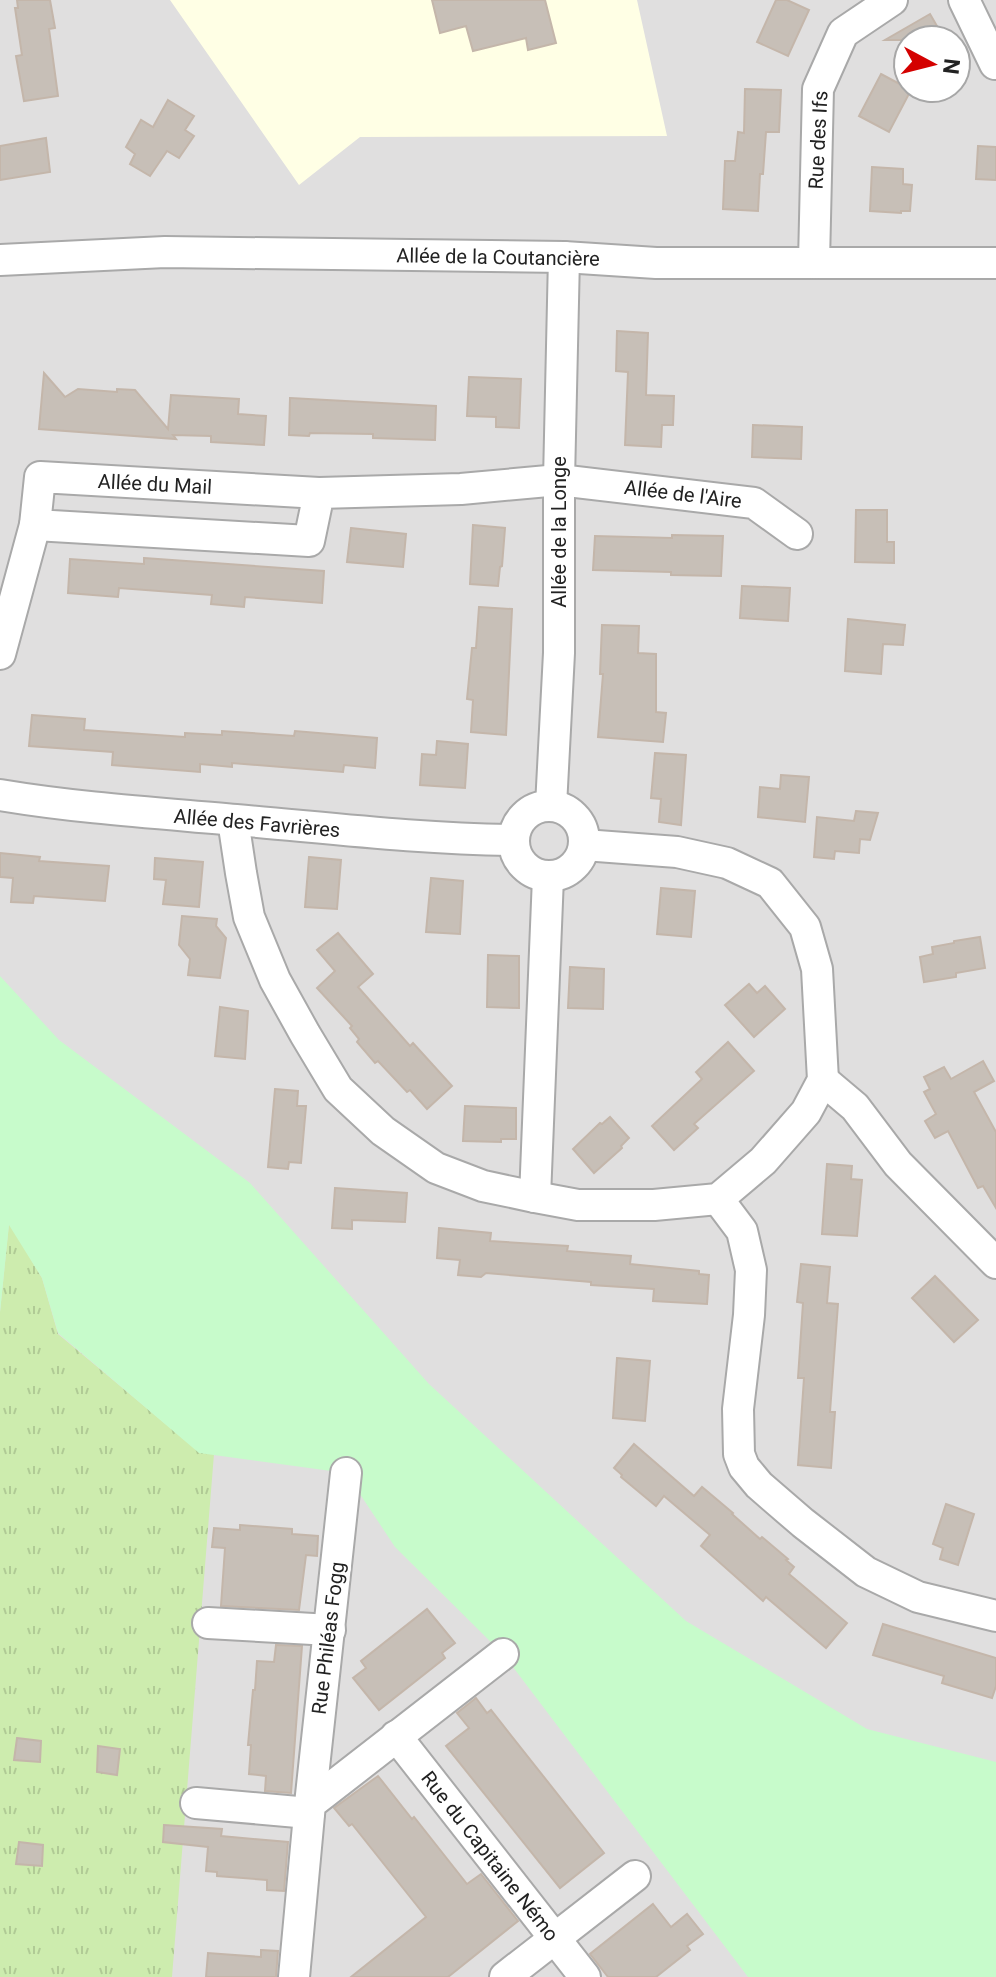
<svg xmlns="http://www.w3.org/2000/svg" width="996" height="1977" font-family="Roboto,sans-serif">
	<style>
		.residential { fill: #e0dfdf; fill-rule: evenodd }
		.education { fill: #ffffe5 }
		.grass { fill: url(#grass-tufts) }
		.park { fill: #c7fbcb }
		.building { fill: #c7bfb7; stroke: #c4b6aa; stroke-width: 2 }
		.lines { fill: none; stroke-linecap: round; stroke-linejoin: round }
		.minor-casing { stroke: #a9a9a9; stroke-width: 34 }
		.minor { stroke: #fff; stroke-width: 30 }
		.labels { text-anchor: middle; stroke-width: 6; stroke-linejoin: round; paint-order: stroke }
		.street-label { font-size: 20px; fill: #222; stroke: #fff }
	</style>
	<defs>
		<pattern id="grass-tufts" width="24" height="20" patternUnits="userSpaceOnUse" patternTransform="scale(2)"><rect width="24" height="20" fill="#cdecae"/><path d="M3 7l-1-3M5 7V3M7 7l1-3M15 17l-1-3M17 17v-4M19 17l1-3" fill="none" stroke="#b0ca95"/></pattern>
	</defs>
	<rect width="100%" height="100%" fill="#f2efe9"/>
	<path class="residential" d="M 0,0 L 996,0 L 996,1977 L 0,1977 ZM 908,40 L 956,40 L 956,88 L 908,88 Z"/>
	<polygon class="education" points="170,0 637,0 667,136 360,137 299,185"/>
	<polygon class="grass" points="9,1223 42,1278 58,1334 199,1452 214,1454 172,1977 0,1977 0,1312"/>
	<polygon class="park" points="0,976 59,1040 250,1183 429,1384 686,1621 867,1729 996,1762 996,1977 748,1977 503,1654 395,1547 346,1473 199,1453 58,1333 42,1278 9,1225 0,1312"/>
	<g class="building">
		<polygon points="17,0 50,0 55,28 49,29 58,96 24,101 16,56 22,55 15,8 18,8"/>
		<polygon points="432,0 545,0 556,43 528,50 526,38 473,51 466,26 440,33"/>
		<polygon points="776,0 787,0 809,10 788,56 757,42"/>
		<polygon points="930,14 945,40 885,40"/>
		<polygon points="881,74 911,90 889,132 859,116"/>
		<polygon points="745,89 781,90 779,132 766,132 763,174 760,174 758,211 723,209 725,161 735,161 738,132 744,133"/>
		<polygon points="168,100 194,116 185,130 194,136 179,158 167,151 150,176 130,164 135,154 126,147 141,120 153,127"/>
		<polygon points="46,138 50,172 0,180 0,146"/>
		<polygon points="978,146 996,147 996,180 976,179"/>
		<polygon points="872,167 903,169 903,184 912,185 910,211 901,211 901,213 870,211"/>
		<polygon points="617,331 648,333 646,395 674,396 673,425 662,425 661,447 625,445 628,372 616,371"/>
		<polygon points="44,373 65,397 78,389 117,392 117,389 135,390 168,429 171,395 239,399 238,414 266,416 264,445 211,442 211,436 173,435 176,439 39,429"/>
		<polygon points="469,377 521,379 519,428 496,427 496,417 467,416"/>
		<polygon points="290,398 436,406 435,440 373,438 373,434 310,433 309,436 289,435"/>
		<polygon points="753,425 802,427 801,459 752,457"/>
		<polygon points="856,510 887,510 887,542 894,542 894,563 855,562"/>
		<polygon points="473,525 505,528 502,566 500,567 498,586 470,584"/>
		<polygon points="351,528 406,534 403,567 347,562"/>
		<polygon points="672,535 723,536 721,576 671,575 671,572 593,570 595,536 672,538"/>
		<polygon points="144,558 324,571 322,603 245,597 244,607 211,604 212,595 119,588 118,597 68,593 70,559 144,564"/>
		<polygon points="742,586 790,588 788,621 740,618"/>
		<polygon points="479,607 512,609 506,735 471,732 473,700 467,699 472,648 476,648"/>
		<polygon points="848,619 905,625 903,645 883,644 881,674 845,671"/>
		<polygon points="602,625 639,626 638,653 656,654 656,712 666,713 663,742 598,737 603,674 600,674"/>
		<polygon points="32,715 85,719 84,730 185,737 185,733 222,735 222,731 294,736 295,731 377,738 375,768 344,765 343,772 232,763 232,767 200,764 200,772 112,765 113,752 29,746"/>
		<polygon points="437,741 468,744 465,788 420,785 422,754 436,755"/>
		<polygon points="655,753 686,755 681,825 659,822 661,799 651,798"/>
		<polygon points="781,775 809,777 805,822 758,817 760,787 780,789"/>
		<polygon points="856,811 878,813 870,840 860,839 859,853 835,851 834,859 814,857 817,817 854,821"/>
		<polygon points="0,853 40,857 39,861 109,866 105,901 34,896 33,903 11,902 13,878 0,877"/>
		<polygon points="309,857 341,860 337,909 305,907"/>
		<polygon points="155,858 203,862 199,907 163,904 166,880 154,879"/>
		<polygon points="431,878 463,881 460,934 426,932"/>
		<polygon points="661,888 695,891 691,937 657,934"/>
		<polygon points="182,916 217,919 216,926 226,938 220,978 188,975 190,959 179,945"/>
		<polygon points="338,933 373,974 358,987 410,1046 413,1043 452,1086 427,1109 410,1090 407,1092 378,1061 375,1063 357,1042 359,1039 350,1028 352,1026 317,988 335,971 317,950"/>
		<polygon points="980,937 985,968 956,973 956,977 924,982 920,957 933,954 932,947 954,943 954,941"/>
		<polygon points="488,955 519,956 519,1008 487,1007"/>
		<polygon points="570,967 604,969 603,1009 568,1008"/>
		<polygon points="749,984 757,993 765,986 785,1009 754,1037 725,1005"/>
		<polygon points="220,1007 248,1011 245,1059 215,1056"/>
		<polygon points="728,1042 754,1071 694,1124 698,1128 674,1150 652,1126 702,1079 696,1072"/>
		<polygon points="983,1061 994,1081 974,1092 996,1132 996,1208 983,1186 978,1188 948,1131 935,1138 925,1121 936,1114 924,1092 930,1089 924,1077 944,1067 951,1079"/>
		<polygon points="275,1089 298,1091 297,1106 306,1106 301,1163 289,1162 288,1169 268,1167"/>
		<polygon points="465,1106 516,1108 516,1139 501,1139 501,1142 463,1141"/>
		<polygon points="610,1117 629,1138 621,1146 622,1148 594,1173 573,1149 600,1123 602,1124"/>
		<polygon points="827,1164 852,1166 851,1179 862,1180 857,1236 822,1234"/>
		<polygon points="335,1188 407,1193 405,1222 352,1220 352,1229 332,1228"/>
		<polygon points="439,1228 491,1233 490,1241 568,1246 567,1251 631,1256 630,1264 699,1271 699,1274 709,1275 707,1304 653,1301 654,1289 591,1285 591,1282 486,1273 481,1277 458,1275 460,1260 437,1258"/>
		<polygon points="801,1264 830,1267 827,1303 838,1304 830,1412 835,1412 831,1468 798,1465 804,1378 798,1378 803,1303 797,1302"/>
		<polygon points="935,1276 978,1320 954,1342 912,1298"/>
		<polygon points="617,1358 650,1361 645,1421 613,1418"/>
		<polygon points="634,1444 694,1496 702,1487 733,1513 732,1514 760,1539 762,1537 788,1559 786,1560 794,1567 789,1574 847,1623 826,1648 766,1597 763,1601 701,1546 710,1535 664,1496 656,1506 621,1477 622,1475 614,1468"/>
		<polygon points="946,1504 974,1514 958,1565 940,1559 943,1548 933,1544"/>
		<polygon points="240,1525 292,1529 292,1534 318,1536 317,1556 306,1555 299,1610 221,1606 225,1548 212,1547 214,1528 240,1530"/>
		<polygon points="427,1609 455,1643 442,1653 445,1658 379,1710 353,1678 366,1668 361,1661"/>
		<polygon points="883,1624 996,1658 996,1686 992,1698 942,1683 944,1676 873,1655"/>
		<polygon points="276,1645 302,1646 291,1793 265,1791 266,1776 249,1774 251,1745 248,1745 253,1690 255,1690 257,1661 274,1662"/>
		<polygon points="476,1698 487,1713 491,1710 604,1853 560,1888 446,1746 469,1728 457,1713"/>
		<polygon points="17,1738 41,1741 40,1762 14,1760"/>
		<polygon points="98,1746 120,1749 117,1775 97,1772"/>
		<polygon points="378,1776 412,1819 414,1817 467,1884 481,1874 518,1921 448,1977 351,1977 426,1917 352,1824 349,1826 334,1808"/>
		<polygon points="164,1825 222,1829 221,1836 288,1842 284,1891 267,1890 267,1880 217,1876 217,1872 206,1871 208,1847 163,1842"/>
		<polygon points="19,1842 43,1845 42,1866 16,1864"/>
		<polygon points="653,1904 671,1927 687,1914 703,1934 687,1946 690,1950 656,1977 608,1977 590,1954"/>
		<polygon points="261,1950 278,1951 276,1977 206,1977 208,1953 261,1957"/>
	</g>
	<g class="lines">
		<g class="minor-casing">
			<g id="minor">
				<polyline points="964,0 995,64"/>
				<polyline points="0,260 165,252 564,257 656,263 996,263"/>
				<polyline points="814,262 818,89 843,33 892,0"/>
				<polyline points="319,493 309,541 35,525 40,477 319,493 461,489 559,480 754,503 797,534"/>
				<polyline points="0,654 35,525"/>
				<path d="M 0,795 C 78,808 157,813 236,820 C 329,828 420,839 514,840"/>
				<polyline points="551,806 559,653 559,480 564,257"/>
				<circle cx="549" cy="841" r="35"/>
				<polyline points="233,820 241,873 249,917 275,980 305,1034 338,1089 383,1131 436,1168 483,1186 535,1197 578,1205 654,1205 718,1199 763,1161 806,1112 823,1080 817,969 805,927 770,883 727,863 677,852 584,845"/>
				<polyline points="823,1080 855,1107 898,1164 996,1263"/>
				<polyline points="535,1197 548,877"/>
				<polyline points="718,1199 742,1231 751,1270 749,1315 738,1409 739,1454 744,1467 759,1485 803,1523 866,1572 918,1597 996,1616"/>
				<polyline points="208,1623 330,1630"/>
				<polyline points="396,1736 585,1977"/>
				<polyline points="196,1803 309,1813"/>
				<polyline points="310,1804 346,1473"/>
				<polyline points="294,1977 310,1804 503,1654"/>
				<polyline points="505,1977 635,1876"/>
			</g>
		</g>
		<use href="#minor" class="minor"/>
	</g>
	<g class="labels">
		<g class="street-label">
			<text transform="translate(818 140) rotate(-87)" y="7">Rue des Ifs</text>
			<text transform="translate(498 257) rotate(1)" y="7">Allée de la Coutancière</text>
			<text transform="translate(155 484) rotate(3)" y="7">Allée du Mail</text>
			<text transform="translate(683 494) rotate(7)" y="7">Allée de l'Aire</text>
			<text transform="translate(559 532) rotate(-90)" y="7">Allée de la Longe</text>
			<text transform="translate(257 823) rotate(5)" y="7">Allée des Favrières</text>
			<text transform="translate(328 1638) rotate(-83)" y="7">Rue Philéas Fogg</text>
			<text transform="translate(490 1856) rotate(52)" y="7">Rue du Capitaine Némo</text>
		</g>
	</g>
	<g transform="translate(932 64) rotate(97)"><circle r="38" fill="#ffffff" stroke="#a7a7a7" stroke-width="2"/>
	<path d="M0-6L14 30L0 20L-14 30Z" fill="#d40100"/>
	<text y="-12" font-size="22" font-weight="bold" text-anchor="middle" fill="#222222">N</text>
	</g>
</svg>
